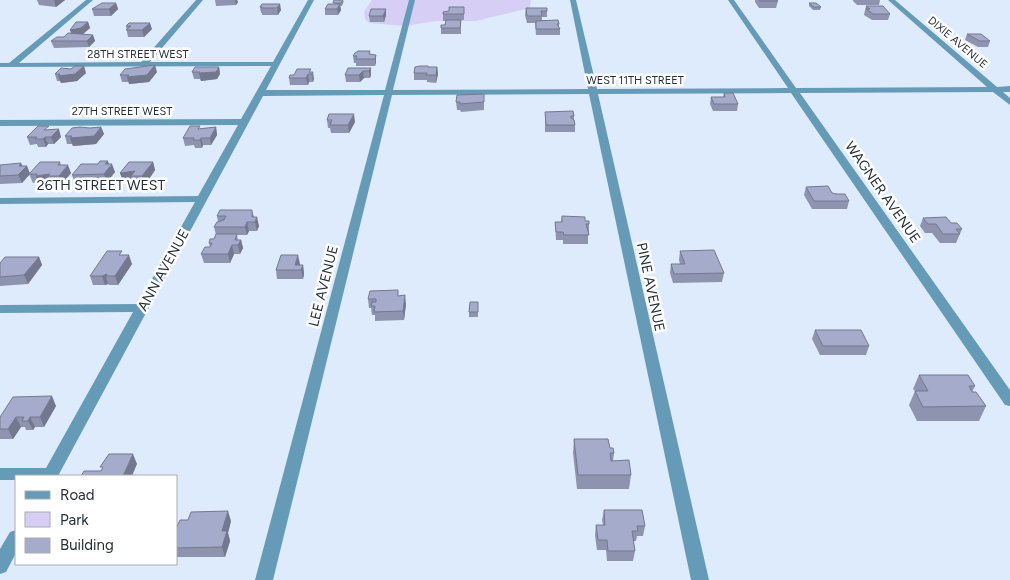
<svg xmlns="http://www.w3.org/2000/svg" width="1010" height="580" font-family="Figtree,sans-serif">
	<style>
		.green { fill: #d7cef5 }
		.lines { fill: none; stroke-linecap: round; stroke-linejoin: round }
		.minor { fill: #669bb8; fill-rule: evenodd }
		.wall { fill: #8e94af }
		.shaded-wall { fill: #74788e }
		.building { fill: #a5accb; stroke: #74788e }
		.labels { text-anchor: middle; stroke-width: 5; stroke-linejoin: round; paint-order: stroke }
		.far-street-label { font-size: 11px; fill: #262f39; stroke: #fff }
		.street-label { font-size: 14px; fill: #262f39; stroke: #fff }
	</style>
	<rect width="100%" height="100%" fill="#deebfc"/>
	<polygon class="green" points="372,0 531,0 530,8 476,21 436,21 405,26 369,23 365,19 364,12"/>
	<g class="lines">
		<g class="minor">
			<polygon points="86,0 93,0 19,63 141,62 196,0 203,0 150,62 273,62 308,0 314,0 266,90 385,90 409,0 415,0 393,90 588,89 570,0 576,0 597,89 788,88 728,0 734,0 796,88 987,87 888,0 895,0 997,87 1010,86 1010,92 1003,92 1010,98 1010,105 993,92 800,93 1010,390 1010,406 1005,405 791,93 598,94 709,580 691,580 589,94 392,95 273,580 255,580 384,95 263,96 58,476 16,476 16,480 0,480 0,468 46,468 133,312 0,313 0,305 138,304 195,202 0,204 0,198 198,196 238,125 0,126 0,120 241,119 271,66 0,67 0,63 9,63"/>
			<polygon points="16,530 16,553 6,572 0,574 0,549 10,532"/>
		</g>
	</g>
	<g class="wall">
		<polygon points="37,0 65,0 56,7 39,5"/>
		<polygon points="215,0 237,0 238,2 236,5 216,6"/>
		<polygon points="755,0 777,0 778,1 776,8 759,8 755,2"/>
		<polygon points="853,0 880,0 879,5 857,5 853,1"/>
		<polygon points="344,1 342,6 340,6 341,10 338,15 325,15 325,9 333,4"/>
		<polygon points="116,3 118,9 111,16 94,16 92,9"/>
		<polygon points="809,3 821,7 820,10 813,10 809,6"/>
		<polygon points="262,4 281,10 278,15 262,15 262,13 261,13 260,7"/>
		<polygon points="866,6 890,14 888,20 872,20 864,15"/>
		<polygon points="464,7 464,20 461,20 461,34 441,34 441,28 445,25 446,21 443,21 443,14"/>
		<polygon points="526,8 547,11 547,17 542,17 542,20 559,24 559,27 560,29 560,35 536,35 535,23 527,23 525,15"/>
		<polygon points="386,15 384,22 370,22 369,16"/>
		<polygon points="88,22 90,28 83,34 93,35 95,41 89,47 54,48 51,41 64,37"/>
		<polygon points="129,23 152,29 144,37 128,37 126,26"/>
		<polygon points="967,34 990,41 988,47 978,47 965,40"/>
		<polygon points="370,55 376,55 376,62 375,66 356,66 356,63 354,63 353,56"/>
		<polygon points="219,67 220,74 217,79 201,81 200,79 194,79 192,72"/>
		<polygon points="429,67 437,67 438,74 436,83 427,82 427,80 414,80 414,73"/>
		<polygon points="371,68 371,75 370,78 364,78 360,82 346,82 345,75"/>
		<polygon points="157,72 149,82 129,84 129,82 122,82 120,75"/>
		<polygon points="311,72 314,79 313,82 309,82 308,85 290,85 289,78 294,75"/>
		<polygon points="86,73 77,81 61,83 60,81 57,81 55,74"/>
		<polygon points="724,93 738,104 737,111 713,111 710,104 711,97 723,97"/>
		<polygon points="484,94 484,110 461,112 460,110 457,110 456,102"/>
		<polygon points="545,112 574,116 574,119 575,125 575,132 545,132"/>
		<polygon points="327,120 355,122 349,133 331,133 330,128 328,128"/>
		<polygon points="101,127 104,134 96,144 73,146 72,144 67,144 65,136 90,128"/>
		<polygon points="216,127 217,135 211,145 203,145 202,148 195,148 194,145 185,146 183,138 201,129"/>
		<polygon points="50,130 61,137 54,144 48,144 46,147 38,147 37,144 30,145 27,137"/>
		<polygon points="60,162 61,165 71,173 62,184 51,185 51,183 39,184 38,183 33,183 29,174"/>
		<polygon points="153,162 155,170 145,185 133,185 132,180 123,181 120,173"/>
		<polygon points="108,164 115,172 107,182 75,183 72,175"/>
		<polygon points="0,165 27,166 30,174 22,183 0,184"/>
		<polygon points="806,187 832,193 849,201 847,209 812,209 804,195"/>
		<polygon points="252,210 254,217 259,226 257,231 249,231 247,235 237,235 238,240 241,240 243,248 240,254 234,254 230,263 204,263 201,254 210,247 209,243 214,239 216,235 214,227 218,222 217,216"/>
		<polygon points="562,216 585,221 589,224 589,233 588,233 588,244 563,244 563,240 556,240 555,222 561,222"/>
		<polygon points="923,218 951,223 962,229 956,243 940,243 932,233 925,233 920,226"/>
		<polygon points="680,251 724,273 722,282 673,283 670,273 671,264 680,264 679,260"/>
		<polygon points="123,255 132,264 118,285 109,285 108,284 105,285 93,285 90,276"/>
		<polygon points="39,257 42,265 28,284 0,286 0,263"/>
		<polygon points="300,264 299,265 303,265 304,274 303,279 277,279 276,270"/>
		<polygon points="399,296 406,304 404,320 375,321 375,315 372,315 371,308 369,308 368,299"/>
		<polygon points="478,307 478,317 469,317 469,312"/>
		<polygon points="815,330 869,346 866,355 820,355 812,339"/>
		<polygon points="919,375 975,386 972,392 986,406 979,421 917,421 909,405 915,391 913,389"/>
		<polygon points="56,406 44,427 35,427 33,430 26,430 25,427 21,427 13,439 0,439 0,417"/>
		<polygon points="574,439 610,448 614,453 613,461 631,475 629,489 577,489 573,453"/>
		<polygon points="604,510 645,526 643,536 637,536 636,541 633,541 635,551 633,561 607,561 606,550 597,550 595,535 596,525 603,525 602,520"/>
		<polygon points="231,521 228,533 230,541 225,557 176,557 176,529"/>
	</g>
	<g class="shaded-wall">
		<polygon points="55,0 65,0 56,7 54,1"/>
		<polygon points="235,0 237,0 238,2 236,5"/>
		<polygon points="116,3 118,9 111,16 109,9"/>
		<polygon points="280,4 281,10 278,15 277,8"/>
		<polygon points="340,4 341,10 338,15 337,9"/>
		<polygon points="386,9 386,15 384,22 383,16"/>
		<polygon points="88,22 90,28 83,34 72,36 70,30"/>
		<polygon points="150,23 152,29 144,37 142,30"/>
		<polygon points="93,35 95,41 89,47 87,41"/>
		<polygon points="376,55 376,62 375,66 375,59"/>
		<polygon points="155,65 157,72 149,82 129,84 127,77"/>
		<polygon points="84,66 86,73 77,81 61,83 58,76"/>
		<polygon points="219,67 220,74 217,79 201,81 199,73"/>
		<polygon points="437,67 438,74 436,83 436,75"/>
		<polygon points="371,68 371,75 370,78 369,71"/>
		<polygon points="363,71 364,78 360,82 359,75"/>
		<polygon points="313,72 314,79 313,82 312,74"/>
		<polygon points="308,74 309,82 308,85 306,78"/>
		<polygon points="354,114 355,122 349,133 348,125"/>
		<polygon points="101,127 104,134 96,144 73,146 70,138"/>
		<polygon points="216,127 217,135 211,145 210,138"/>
		<polygon points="59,129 61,137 54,144 51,137"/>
		<polygon points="45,137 48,144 46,147 43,139"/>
		<polygon points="201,138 203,145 202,148 200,140"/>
		<polygon points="108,161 110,167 112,164 115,172 107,182 104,174 105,164"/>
		<polygon points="153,162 155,170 145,185 142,176"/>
		<polygon points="21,163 24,169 27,166 30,174 22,183 18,175 19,166"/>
		<polygon points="68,165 71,173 62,184 59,176"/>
		<polygon points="135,171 131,176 132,180 123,181 120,173"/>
		<polygon points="50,174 48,176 51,183 39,184 36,176"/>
		<polygon points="257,217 259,226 257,231 255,222"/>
		<polygon points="247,222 249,231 247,235 245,227"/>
		<polygon points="241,240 243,248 240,254 238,245"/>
		<polygon points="232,245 234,254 230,263 228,254"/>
		<polygon points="129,255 132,264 118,285 115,276"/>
		<polygon points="298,255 300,264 298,270 295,265"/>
		<polygon points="39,257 42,265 28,284 24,275"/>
		<polygon points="303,265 304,274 303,279 301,270"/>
		<polygon points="107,274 106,276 108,284 105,285 102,276"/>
		<polygon points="405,295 406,304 404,320 403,311"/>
		<polygon points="52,396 56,406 44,427 40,417"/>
		<polygon points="16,417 21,427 13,439 8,429"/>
		<polygon points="30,417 35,427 33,430 28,421"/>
		<polygon points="133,454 137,464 132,476 123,476"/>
		<polygon points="228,511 231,521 228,533 230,541 225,557 222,547 222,531"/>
	</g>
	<g class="building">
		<polygon points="334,0 343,0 341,3 333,3"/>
		<polygon points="759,0 777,0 778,1 760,1"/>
		<polygon points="102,3 116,3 109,9 92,9"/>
		<polygon points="809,3 816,3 821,7 814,7"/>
		<polygon points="262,4 280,4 277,8 261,8 262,7 260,7"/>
		<polygon points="328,4 340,4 337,9 325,9"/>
		<polygon points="866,6 883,6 890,14 873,14 866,9 870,9"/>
		<polygon points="449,7 464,7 464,14 443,14 443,12 449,11"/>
		<polygon points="526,8 547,8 547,11 541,11 542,16 527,16"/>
		<polygon points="371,9 386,9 383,16 369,16"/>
		<polygon points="446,20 461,20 460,28 441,28 441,25 445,25"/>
		<polygon points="558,20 559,24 557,24 560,29 536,29 536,21"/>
		<polygon points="76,22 88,22 81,28 70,30"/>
		<polygon points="129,23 150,23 142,30 126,30 131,26 126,26"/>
		<polygon points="68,33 93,35 87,41 51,41 57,37 64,37"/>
		<polygon points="967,34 981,34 990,41 980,41"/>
		<polygon points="358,51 370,51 369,54 376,55 375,59 356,59 357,56 353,56 355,53"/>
		<polygon points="155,65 147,75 127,77 129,75 120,75 125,69"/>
		<polygon points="75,66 84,66 75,74 58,76 60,74 55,74 61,68 71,69"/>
		<polygon points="420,66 428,66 428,67 437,67 436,75 426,75 427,73 414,73 415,67"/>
		<polygon points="195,67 219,67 216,72 199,73 200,72 192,72"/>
		<polygon points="348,68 371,68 369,71 363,71 359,75 345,75"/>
		<polygon points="297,69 311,69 309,72 313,72 312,74 308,74 306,78 289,78 290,75 294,75"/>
		<polygon points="724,93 733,93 738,104 714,104 711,97 725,97"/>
		<polygon points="484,94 484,102 460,104 460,102 456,102 457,95"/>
		<polygon points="573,111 574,116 571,116 571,118 574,120 575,125 546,125 545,112"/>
		<polygon points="329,114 354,114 348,125 330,125 332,120 327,120"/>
		<polygon points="38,126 49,126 44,130 59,129 51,137 45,137 43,139 35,139 37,137 27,137"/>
		<polygon points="190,126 200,126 198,129 216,127 210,138 201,138 200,140 193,140 194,138 183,138"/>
		<polygon points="80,127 90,128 101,127 94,136 70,138 72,136 65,136 72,128"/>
		<polygon points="100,161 108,161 105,164 112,164 104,174 72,175 81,164 98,164"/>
		<polygon points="40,162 60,162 58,165 68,165 59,176 48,176 50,174 36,176 37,174 29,174"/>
		<polygon points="129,162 153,162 142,176 131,176 135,171 120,173"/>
		<polygon points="21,163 19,166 27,166 18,175 0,176 0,165"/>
		<polygon points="828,186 832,193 837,194 845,194 849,201 814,201 806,187"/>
		<polygon points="220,210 252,210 252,217 257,217 255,222 247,222 245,227 214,227 217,222 224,220 226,216 217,216"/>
		<polygon points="562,216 585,217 585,221 589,221 589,224 586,224 589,235 564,235 563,232 556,232 555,222 562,222"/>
		<polygon points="946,217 951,223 957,223 962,229 956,229 960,234 943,234 936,224 928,224 923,218"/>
		<polygon points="216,234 237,234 235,240 241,240 238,245 232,245 228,254 201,254 205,247 210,247 212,243 209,243 210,239 214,239"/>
		<polygon points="714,250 724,273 674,274 671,264 685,264 680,251"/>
		<polygon points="107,251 122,251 119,255 129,255 115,276 106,276 107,274 102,276 90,276"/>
		<polygon points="281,255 298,255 295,265 303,265 301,270 276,270"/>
		<polygon points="5,257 39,257 24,275 0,277 0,263"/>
		<polygon points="398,290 398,296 405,295 403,311 374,312 375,306 371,306 372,302 376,302 376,299 368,299 370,291"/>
		<polygon points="470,302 478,302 478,312 469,312"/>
		<polygon points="815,330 861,330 869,346 823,346"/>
		<polygon points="919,375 968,375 975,386 969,386 972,392 976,392 986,406 923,407 915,391 928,391"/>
		<polygon points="52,396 40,417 30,417 28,421 22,421 24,417 16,417 8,429 0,429 0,417 13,397"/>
		<polygon points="574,439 608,439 610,448 613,448 614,453 610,453 611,461 629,460 631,475 578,475"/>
		<polygon points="109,454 133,454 123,476 81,476 84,471 101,471 103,467 100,467"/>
		<polygon points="604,510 642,510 645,526 637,526 638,531 632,531 635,551 608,551 607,540 598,540 596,525 605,525"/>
		<polygon points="228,511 222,531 227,531 222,547 176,548 176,529 180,520 188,520 191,512"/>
	</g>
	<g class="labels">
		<g class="far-street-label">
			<text transform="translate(958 42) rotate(40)" y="4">DIXIE AVENUE</text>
			<text x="138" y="58">28TH STREET WEST</text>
			<text x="635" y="84">WEST 11TH STREET</text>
			<text x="122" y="115">27TH STREET WEST</text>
		</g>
		<g class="street-label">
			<text x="101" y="190">26TH STREET WEST</text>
			<text transform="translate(883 192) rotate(55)" y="5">WAGNER AVENUE</text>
			<text transform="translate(163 270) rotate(-61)" y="5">ANN AVENUE</text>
			<text transform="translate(323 286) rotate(-76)" y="5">LEE AVENUE</text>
			<text transform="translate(651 287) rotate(78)" y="5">PINE AVENUE</text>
		</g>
	</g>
	<rect x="15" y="475" width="162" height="90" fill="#ffffff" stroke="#a8acb0"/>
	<rect x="25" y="491" width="25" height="8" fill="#669bb8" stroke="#a8acb0"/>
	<text x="60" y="500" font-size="15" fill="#262f39">Road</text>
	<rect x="25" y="512" width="25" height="15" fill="#d7cef5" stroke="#a8acb0"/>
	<text x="60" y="525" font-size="15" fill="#262f39">Park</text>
	<rect x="25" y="538" width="25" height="15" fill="#a5accb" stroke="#a8acb0"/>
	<text x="60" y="550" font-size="15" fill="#262f39">Building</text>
</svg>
